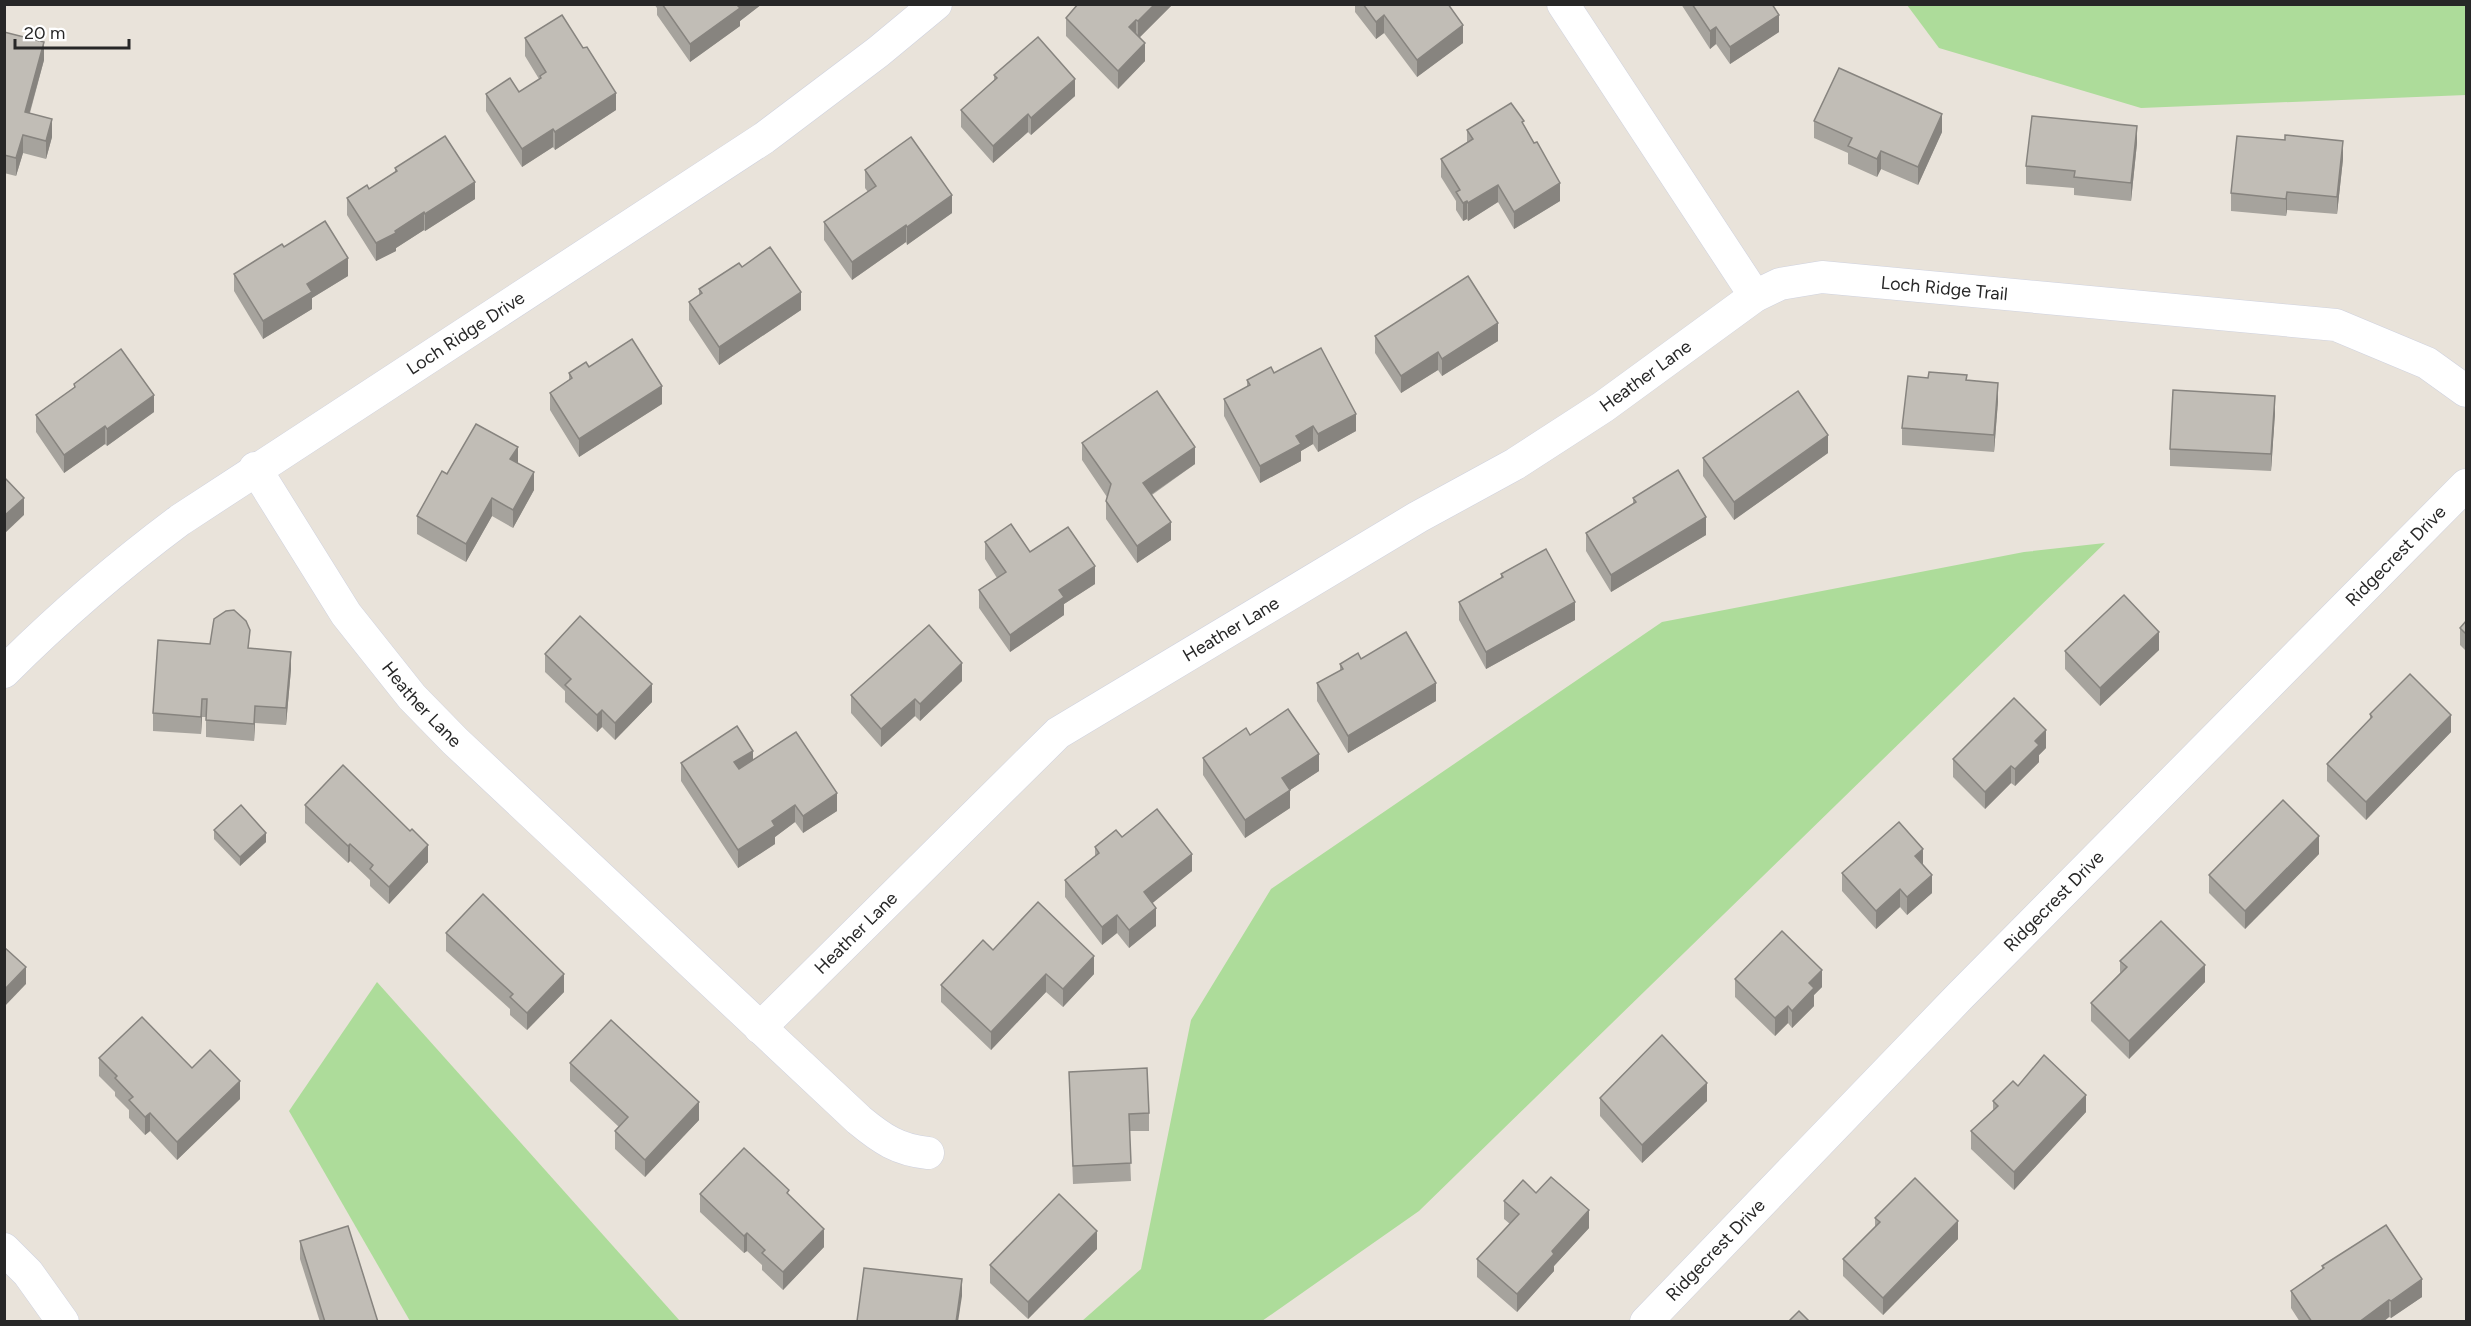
<svg xmlns="http://www.w3.org/2000/svg" width="2471" height="1326" font-family="Figtree,sans-serif">
	<style>
		.green { fill: #addc9a }
		.lines { fill: none; stroke-linecap: round; stroke-linejoin: round }
		.street-casing { stroke: #cfd2df; stroke-width: 33 }
		.street { stroke: #fff; stroke-width: 32 }
		.wall { fill: #a6a39d }
		.shaded-wall { fill: #87847f }
		.building { fill: #c1bdb6; stroke: #87847f; stroke-width: 1.5 }
		.labels { text-anchor: middle; stroke-width: 4.5; stroke-linejoin: round; paint-order: stroke }
		.street-label { font-size: 18px; fill: #272727; stroke: #fff }
	</style>
	<rect width="100%" height="100%" fill="#e9e3da"/>
	<g class="green">
		<polygon points="1907,5 2466,5 2466,95 2141,108 1939,48"/>
		<polygon points="2105,543 1419,1211 1262,1321 1082,1321 1141,1269 1191,1020 1271,889 1662,622 2024,552"/>
		<polygon points="377,982 680,1321 410,1321 289,1111"/>
	</g>
	<g class="lines">
		<g class="street-casing">
			<g id="street">
				<polyline points="1563,4 1755,296"/>
				<path id="s1" d="M 255,468 L 346,614 L 412,697 L 455,741 L 859,1120 C 882,1139 898,1150 928,1153"/>
				<path id="s2" d="M 4,672 C 60,616 117,567 180,520 L 764,138 L 878,52 L 936,4"/>
				<path id="s3" d="M 760,1028 L 1058,733 L 1418,517 L 1515,464 L 1603,407 L 1755,296 L 1780,284 L 1822,277 L 2336,325 L 2427,363 L 2466,391"/>
				<polyline points="4,1249 28,1273 63,1322"/>
				<path id="s4" d="M 1646,1322 L 1959,997 L 2466,485"/>
			</g>
		</g>
		<use href="#street" class="street"/>
	</g>
	<g class="wall">
		<polygon points="654,4 762,4 740,21 740,26 690,62 657,15 657,8"/>
		<polygon points="1173,4 1140,37 1145,61 1118,89 1066,36 1066,18"/>
		<polygon points="1355,4 1448,4 1463,43 1417,77 1384,33 1376,39 1355,12"/>
		<polygon points="1681,4 1772,4 1779,32 1730,64 1716,44 1710,49"/>
		<polygon points="4,32 44,60 30,113 52,137 46,159 23,153 16,176 4,173"/>
		<polygon points="525,38 616,110 555,150 553,147 522,167 486,111 486,94 519,92 539,79 525,56"/>
		<polygon points="994,75 1075,96 1031,135 1028,132 993,163 961,127 961,110 994,80"/>
		<polygon points="1814,121 1942,132 1918,185 1881,169 1877,177 1848,164 1848,153 1814,138"/>
		<polygon points="1524,125 1560,201 1514,229 1498,202 1468,221 1467,219 1463,221 1456,210 1456,201 1441,177 1441,159 1467,142 1467,130"/>
		<polygon points="2137,143 2131,201 2074,195 2074,188 2026,184 2026,166"/>
		<polygon points="2343,159 2337,214 2287,210 2286,216 2231,211 2231,193"/>
		<polygon points="395,168 475,199 425,231 424,230 396,248 396,251 376,261 347,215 347,198 369,189 395,172"/>
		<polygon points="865,170 952,213 907,245 906,242 852,280 824,240 824,222 868,192 865,188"/>
		<polygon points="284,247 348,276 312,298 312,309 263,339 234,291 234,274"/>
		<polygon points="742,267 801,310 719,365 689,320 689,302 699,295 699,289"/>
		<polygon points="1375,336 1498,341 1442,376 1438,370 1401,393 1375,353"/>
		<polygon points="589,367 662,404 579,457 550,410 550,393 569,380 569,373"/>
		<polygon points="1274,373 1356,431 1318,452 1313,444 1301,451 1301,461 1260,483 1224,416 1224,399 1247,387 1247,380"/>
		<polygon points="1928,378 1967,380 1998,401 1994,452 1902,445 1902,428"/>
		<polygon points="74,384 154,412 107,446 105,444 64,473 36,432 36,415 74,388"/>
		<polygon points="2275,413 2271,471 2170,466 2170,449"/>
		<polygon points="1082,443 1195,464 1152,495 1171,540 1137,563 1106,519 1106,501 1107,497 1082,460"/>
		<polygon points="1828,453 1734,520 1703,476 1703,458"/>
		<polygon points="518,463 534,490 513,528 492,516 466,562 417,534 417,516 447,474"/>
		<polygon points="1633,498 1706,535 1611,592 1586,551 1586,533 1633,504"/>
		<polygon points="985,542 1030,552 1095,584 1064,604 1064,615 1010,652 979,608 979,590 997,578 985,559"/>
		<polygon points="1501,574 1575,620 1486,669 1459,620 1459,602 1501,578"/>
		<polygon points="2466,621 2466,651 2460,645 2460,628"/>
		<polygon points="249,648 291,669 286,725 255,723 254,741 206,737 206,717 202,717 201,734 153,731 153,713"/>
		<polygon points="2159,650 2100,706 2065,669 2065,651"/>
		<polygon points="545,654 652,702 615,740 602,727 597,732 565,702 565,691 545,672"/>
		<polygon points="1361,659 1436,701 1348,753 1317,701 1317,683 1340,671 1340,664"/>
		<polygon points="962,681 920,721 915,716 881,747 851,713 851,695"/>
		<polygon points="2370,714 2451,732 2366,820 2327,781 2327,764 2370,719"/>
		<polygon points="1250,735 1319,771 1290,790 1290,808 1245,838 1203,775 1203,758"/>
		<polygon points="2046,748 2039,755 2039,762 2015,786 2011,783 1985,809 1953,777 1953,759"/>
		<polygon points="753,760 837,811 803,833 795,822 775,837 775,844 738,868 681,781 681,763"/>
		<polygon points="305,805 428,862 389,904 370,886 370,880 350,861 348,863 305,823"/>
		<polygon points="214,830 266,842 240,866 214,839"/>
		<polygon points="1122,837 1192,871 1152,903 1156,926 1129,948 1117,933 1102,945 1065,897 1065,880 1095,857 1095,847"/>
		<polygon points="2319,854 2245,929 2209,893 2209,875"/>
		<polygon points="1923,865 1932,893 1907,915 1900,907 1876,929 1842,891 1842,873"/>
		<polygon points="446,933 564,992 527,1030 510,1015 510,1009 446,951"/>
		<polygon points="993,950 1094,974 1063,1007 1046,992 991,1050 941,1002 941,985"/>
		<polygon points="2120,961 2205,982 2129,1059 2091,1021 2091,1003 2120,973"/>
		<polygon points="1735,979 1822,987 1814,995 1814,1006 1792,1028 1788,1023 1775,1036 1735,997"/>
		<polygon points="99,1058 192,1068 240,1099 177,1160 150,1131 145,1135 129,1118 129,1110 115,1096 115,1092 99,1076"/>
		<polygon points="570,1063 699,1120 645,1177 615,1149 615,1131 619,1127 570,1081"/>
		<polygon points="1069,1072 1149,1113 1149,1131 1129,1131 1131,1181 1073,1184"/>
		<polygon points="2018,1086 2086,1112 2014,1190 1971,1149 1971,1131 1993,1110 1993,1101"/>
		<polygon points="1600,1098 1707,1101 1642,1163 1600,1116"/>
		<polygon points="1536,1193 1589,1228 1554,1266 1554,1271 1517,1312 1477,1277 1477,1259 1510,1224 1504,1219 1504,1201"/>
		<polygon points="700,1194 789,1196 824,1247 783,1290 762,1270 762,1265 747,1251 744,1253 700,1212"/>
		<polygon points="1875,1218 1958,1239 1883,1315 1843,1276 1843,1259 1875,1227"/>
		<polygon points="300,1241 378,1322 320,1322 300,1259"/>
		<polygon points="1097,1249 1028,1319 990,1283 990,1265"/>
		<polygon points="2322,1266 2422,1297 2391,1318 2389,1317 2383,1322 2300,1322 2291,1308 2291,1291 2322,1270"/>
	</g>
	<g class="shaded-wall">
		<polygon points="738,4 762,4 740,21 740,26 690,62 690,44"/>
		<polygon points="1155,4 1173,4 1138,39 1138,21"/>
		<polygon points="1384,15 1384,33 1376,39 1376,22"/>
		<polygon points="1779,15 1779,32 1730,64 1730,47"/>
		<polygon points="1136,20 1136,37 1129,27"/>
		<polygon points="1463,25 1463,43 1417,77 1417,60"/>
		<polygon points="1716,27 1716,44 1710,49 1710,31"/>
		<polygon points="44,42 44,60 25,129 25,112"/>
		<polygon points="1145,43 1145,61 1118,89 1118,71"/>
		<polygon points="1075,79 1075,96 1031,135 1031,118"/>
		<polygon points="616,93 616,110 555,150 555,132"/>
		<polygon points="1028,114 1028,132 993,163 993,146"/>
		<polygon points="1942,114 1942,132 1918,185 1918,167"/>
		<polygon points="52,119 52,137 46,159 46,141"/>
		<polygon points="2137,126 2137,143 2131,201 2131,183"/>
		<polygon points="553,129 553,147 522,167 522,149"/>
		<polygon points="23,135 23,153 16,176 16,158"/>
		<polygon points="2343,141 2343,159 2337,214 2337,197"/>
		<polygon points="1881,151 1881,169 1877,177 1877,159"/>
		<polygon points="475,182 475,199 425,231 425,214"/>
		<polygon points="1560,183 1560,201 1514,229 1514,212"/>
		<polygon points="1498,185 1498,202 1468,221 1468,203"/>
		<polygon points="2287,192 2287,210 2286,216 2286,199"/>
		<polygon points="952,195 952,213 907,245 907,227"/>
		<polygon points="1467,201 1467,219 1463,221 1463,203"/>
		<polygon points="424,212 424,230 396,248 396,251 376,261 376,243"/>
		<polygon points="906,225 906,242 852,280 852,262"/>
		<polygon points="348,258 348,276 312,298 312,309 263,339 263,321 307,284"/>
		<polygon points="801,292 801,310 719,365 719,347"/>
		<polygon points="1498,323 1498,341 1442,376 1442,359"/>
		<polygon points="1438,352 1438,370 1401,393 1401,376"/>
		<polygon points="1998,383 1998,401 1994,452 1994,435"/>
		<polygon points="662,386 662,404 579,457 579,439"/>
		<polygon points="154,395 154,412 107,446 107,429"/>
		<polygon points="2275,396 2275,413 2271,471 2271,454"/>
		<polygon points="1356,414 1356,431 1318,452 1318,434"/>
		<polygon points="105,426 105,444 64,473 64,455"/>
		<polygon points="1313,426 1313,444 1301,451 1301,461 1260,483 1260,466 1296,436"/>
		<polygon points="1828,435 1828,453 1734,520 1734,502"/>
		<polygon points="518,447 518,464 510,459"/>
		<polygon points="1195,447 1195,464 1143,500 1143,483"/>
		<polygon points="534,472 534,490 513,528 513,510"/>
		<polygon points="24,498 24,515 4,534 4,516"/>
		<polygon points="492,498 492,516 466,562 466,544"/>
		<polygon points="1706,517 1706,535 1611,592 1611,575"/>
		<polygon points="1171,522 1171,540 1137,563 1137,546"/>
		<polygon points="1095,566 1095,584 1064,604 1064,615 1010,652 1010,635 1059,590"/>
		<polygon points="1575,602 1575,620 1486,669 1486,652"/>
		<polygon points="2159,632 2159,650 2100,706 2100,688"/>
		<polygon points="291,652 291,669 286,725 286,708"/>
		<polygon points="962,663 962,681 920,721 920,704"/>
		<polygon points="1436,683 1436,701 1348,753 1348,736"/>
		<polygon points="652,684 652,702 615,740 615,723"/>
		<polygon points="202,699 202,717 201,734 201,717"/>
		<polygon points="915,699 915,716 881,747 881,729"/>
		<polygon points="255,706 255,723 254,741 254,724"/>
		<polygon points="602,710 602,727 597,732 597,715"/>
		<polygon points="2451,715 2451,732 2366,820 2366,802"/>
		<polygon points="2046,730 2046,748 2039,755 2039,762 2015,786 2015,769 2035,741"/>
		<polygon points="753,751 753,768 734,780 734,762"/>
		<polygon points="1319,754 1319,771 1290,790 1290,808 1245,838 1245,820 1282,778"/>
		<polygon points="2011,766 2011,783 1985,809 1985,792"/>
		<polygon points="837,793 837,811 803,833 803,816"/>
		<polygon points="795,805 795,822 775,837 775,844 738,868 738,850 772,821"/>
		<polygon points="266,833 266,842 240,866 240,857"/>
		<polygon points="2319,836 2319,854 2245,929 2245,911"/>
		<polygon points="350,844 350,861 348,863 348,846"/>
		<polygon points="428,845 428,862 389,904 389,887"/>
		<polygon points="1923,849 1923,867 1915,856"/>
		<polygon points="1192,854 1192,871 1144,910 1144,892"/>
		<polygon points="1932,875 1932,893 1907,915 1907,897"/>
		<polygon points="1900,889 1900,907 1876,929 1876,911"/>
		<polygon points="1156,908 1156,926 1129,948 1129,930"/>
		<polygon points="1117,915 1117,933 1102,945 1102,927"/>
		<polygon points="1094,956 1094,974 1063,1007 1063,989"/>
		<polygon points="2205,965 2205,982 2129,1059 2129,1041"/>
		<polygon points="26,967 26,984 4,1007 4,990"/>
		<polygon points="1822,970 1822,987 1814,995 1814,1006 1792,1028 1792,1011 1809,983"/>
		<polygon points="564,974 564,992 527,1030 527,1013"/>
		<polygon points="1046,974 1046,992 991,1050 991,1032"/>
		<polygon points="1788,1006 1788,1023 1775,1036 1775,1018"/>
		<polygon points="240,1081 240,1099 177,1160 177,1142"/>
		<polygon points="1707,1083 1707,1101 1642,1163 1642,1145"/>
		<polygon points="2086,1095 2086,1112 2014,1190 2014,1172"/>
		<polygon points="699,1102 699,1120 645,1177 645,1160"/>
		<polygon points="150,1113 150,1131 145,1135 145,1117"/>
		<polygon points="1589,1210 1589,1228 1554,1266 1554,1271 1517,1312 1517,1294 1552,1251"/>
		<polygon points="1958,1221 1958,1239 1883,1315 1883,1298"/>
		<polygon points="824,1229 824,1247 783,1290 783,1272"/>
		<polygon points="1097,1231 1097,1249 1028,1319 1028,1302"/>
		<polygon points="747,1233 747,1251 744,1253 744,1236"/>
		<polygon points="962,1279 962,1296 958,1322 956,1322"/>
		<polygon points="2422,1279 2422,1297 2391,1318 2391,1301"/>
		<polygon points="2389,1300 2389,1317 2383,1322 2359,1322"/>
	</g>
	<g class="building">
		<polygon points="662,4 738,4 737,5 740,8 690,44"/>
		<polygon points="1078,4 1155,4 1138,21 1136,20 1129,27 1145,43 1118,71 1066,18"/>
		<polygon points="1363,4 1448,4 1463,25 1417,60 1384,15 1376,22"/>
		<polygon points="1692,4 1772,4 1779,15 1730,47 1716,27 1710,31"/>
		<polygon points="562,15 583,48 587,47 616,93 555,132 553,129 522,149 486,94 510,78 519,92 541,78 540,76 546,72 525,38"/>
		<polygon points="4,32 44,42 25,112 52,119 46,141 23,135 16,158 4,155"/>
		<polygon points="1038,37 1075,79 1031,118 1028,114 993,146 961,110 997,78 994,75"/>
		<polygon points="1839,68 1942,114 1918,167 1881,151 1877,159 1848,146 1852,138 1814,121"/>
		<polygon points="1511,103 1524,121 1522,122 1534,143 1537,142 1560,183 1514,212 1498,185 1468,203 1467,201 1463,203 1456,192 1460,190 1441,159 1473,139 1467,130"/>
		<polygon points="2032,116 2137,126 2131,183 2074,177 2075,171 2026,166"/>
		<polygon points="2285,135 2343,141 2337,197 2287,192 2286,199 2231,193 2237,136 2285,140"/>
		<polygon points="445,136 475,182 425,214 424,212 395,231 396,233 376,243 347,198 367,185 369,189 397,171 395,168"/>
		<polygon points="911,137 952,195 907,227 906,225 852,262 824,222 876,186 865,170"/>
		<polygon points="325,221 348,258 307,284 312,292 263,321 234,274 282,244 284,247"/>
		<polygon points="770,247 801,292 719,347 689,302 702,293 699,289 739,263 742,267"/>
		<polygon points="1468,276 1498,323 1442,359 1438,352 1401,376 1375,336"/>
		<polygon points="632,339 662,386 579,439 550,393 572,378 569,373 586,362 589,367"/>
		<polygon points="1321,348 1356,414 1318,434 1313,426 1296,436 1301,444 1260,466 1224,399 1250,385 1247,380 1271,367 1274,373"/>
		<polygon points="121,349 154,395 107,429 105,426 64,455 36,415 75,387 74,384"/>
		<polygon points="1929,372 1967,375 1966,380 1998,383 1994,435 1902,428 1908,376 1928,378"/>
		<polygon points="2173,390 2275,396 2271,454 2170,449"/>
		<polygon points="1157,391 1195,447 1143,483 1171,522 1137,546 1106,501 1111,484 1082,443"/>
		<polygon points="1798,391 1828,435 1734,502 1703,458"/>
		<polygon points="476,424 518,447 510,459 534,472 513,510 492,498 466,544 417,516 442,471 447,474"/>
		<polygon points="1678,470 1706,517 1611,575 1586,533 1636,502 1633,498"/>
		<polygon points="4,477 24,498 4,516"/>
		<polygon points="1011,524 1030,552 1068,527 1095,566 1059,590 1064,597 1010,635 979,590 1006,572 985,542"/>
		<polygon points="1546,549 1575,602 1486,652 1459,602 1503,577 1501,574"/>
		<polygon points="2124,595 2159,632 2100,688 2065,651"/>
		<polygon points="234,610 246,621 250,630 248,648 291,652 286,708 255,706 254,724 206,720 207,699 202,699 201,717 153,713 158,640 210,644 214,619 226,611"/>
		<polygon points="580,616 652,684 615,723 602,710 597,715 565,685 571,679 545,654"/>
		<polygon points="2466,621 2466,634 2460,628"/>
		<polygon points="929,625 962,663 920,704 915,699 881,729 851,695"/>
		<polygon points="1406,632 1436,683 1348,736 1317,683 1343,669 1340,664 1358,653 1361,659"/>
		<polygon points="2410,674 2451,715 2366,802 2327,764 2372,717 2370,714"/>
		<polygon points="2014,698 2046,730 2035,741 2039,745 2015,769 2011,766 1985,792 1953,759"/>
		<polygon points="1288,709 1319,754 1282,778 1290,790 1245,820 1203,758 1246,728 1250,735"/>
		<polygon points="737,726 753,751 734,762 739,769 796,732 837,793 803,816 795,805 772,821 775,826 738,850 681,763"/>
		<polygon points="343,765 410,831 412,829 428,845 389,887 370,869 373,865 350,844 348,846 305,805"/>
		<polygon points="2283,800 2319,836 2245,911 2209,875"/>
		<polygon points="241,805 266,833 240,857 214,830"/>
		<polygon points="1157,809 1192,854 1144,892 1156,908 1129,930 1117,915 1102,927 1065,880 1099,853 1095,847 1116,830 1122,837"/>
		<polygon points="1899,822 1923,849 1915,856 1932,875 1907,897 1900,889 1876,911 1842,873"/>
		<polygon points="483,894 564,974 527,1013 510,997 513,994 446,933"/>
		<polygon points="1038,902 1094,956 1063,989 1046,974 991,1032 941,985 983,940 993,950"/>
		<polygon points="2161,921 2205,965 2129,1041 2091,1003 2127,967 2120,961"/>
		<polygon points="1782,931 1822,970 1809,983 1814,988 1792,1011 1788,1006 1775,1018 1735,979"/>
		<polygon points="4,947 26,967 4,990"/>
		<polygon points="142,1017 192,1068 210,1050 240,1081 177,1142 150,1113 145,1117 129,1100 133,1097 115,1078 117,1076 99,1058"/>
		<polygon points="611,1020 699,1102 645,1160 615,1131 628,1117 570,1063"/>
		<polygon points="1662,1035 1707,1083 1642,1145 1600,1098"/>
		<polygon points="2044,1055 2086,1095 2014,1172 1971,1131 1998,1106 1993,1101 2013,1081 2018,1086"/>
		<polygon points="1147,1068 1149,1113 1129,1114 1131,1163 1073,1166 1069,1072"/>
		<polygon points="744,1148 789,1190 787,1193 824,1229 783,1272 762,1253 765,1250 747,1233 744,1236 700,1194"/>
		<polygon points="1551,1177 1589,1210 1552,1251 1554,1254 1517,1294 1477,1259 1519,1214 1504,1201 1523,1180 1536,1193"/>
		<polygon points="1915,1178 1958,1221 1883,1298 1843,1259 1880,1222 1875,1218"/>
		<polygon points="1059,1194 1097,1231 1028,1302 990,1265"/>
		<polygon points="2386,1225 2422,1279 2391,1301 2389,1300 2359,1322 2312,1322 2291,1291 2324,1268 2322,1266"/>
		<polygon points="348,1226 378,1322 325,1322 300,1241"/>
		<polygon points="864,1268 962,1279 956,1322 857,1321"/>
		<polygon points="1799,1311 1810,1322 1788,1322"/>
	</g>
	<g class="labels">
		<g class="street-label">
			<text dy="6" stroke="none"><textPath href="#s3" startOffset="1436">Loch Ridge Trail</textPath></text>
			<text dy="6" stroke="none"><textPath href="#s2" startOffset="574">Loch Ridge Drive</textPath></text>
			<text dy="6" stroke="none"><textPath href="#s3" startOffset="1107">Heather Lane</textPath></text>
			<text dy="6" stroke="none"><textPath href="#s4" startOffset="1072">Ridgecrest Drive</textPath></text>
			<text dy="6" stroke="none"><textPath href="#s3" startOffset="621">Heather Lane</textPath></text>
			<text dy="6" stroke="none"><textPath href="#s1" startOffset="290">Heather Lane</textPath></text>
			<text dy="6" stroke="none"><textPath href="#s4" startOffset="586">Ridgecrest Drive</textPath></text>
			<text dy="6" stroke="none"><textPath href="#s3" startOffset="135">Heather Lane</textPath></text>
			<text dy="6" stroke="none"><textPath href="#s4" startOffset="100">Ridgecrest Drive</textPath></text>
		</g>
	</g>
	<rect width="2471" height="1326" fill="none" stroke="#272727" stroke-width="12"/>
	<path d="M15 39v9h114v-9" fill="none" stroke="#272727" stroke-width="3"/>
	<text x="24" y="39" font-size="18" fill="#272727" stroke="#ffffff" stroke-width="4.5" paint-order="stroke">20 m</text>
</svg>
